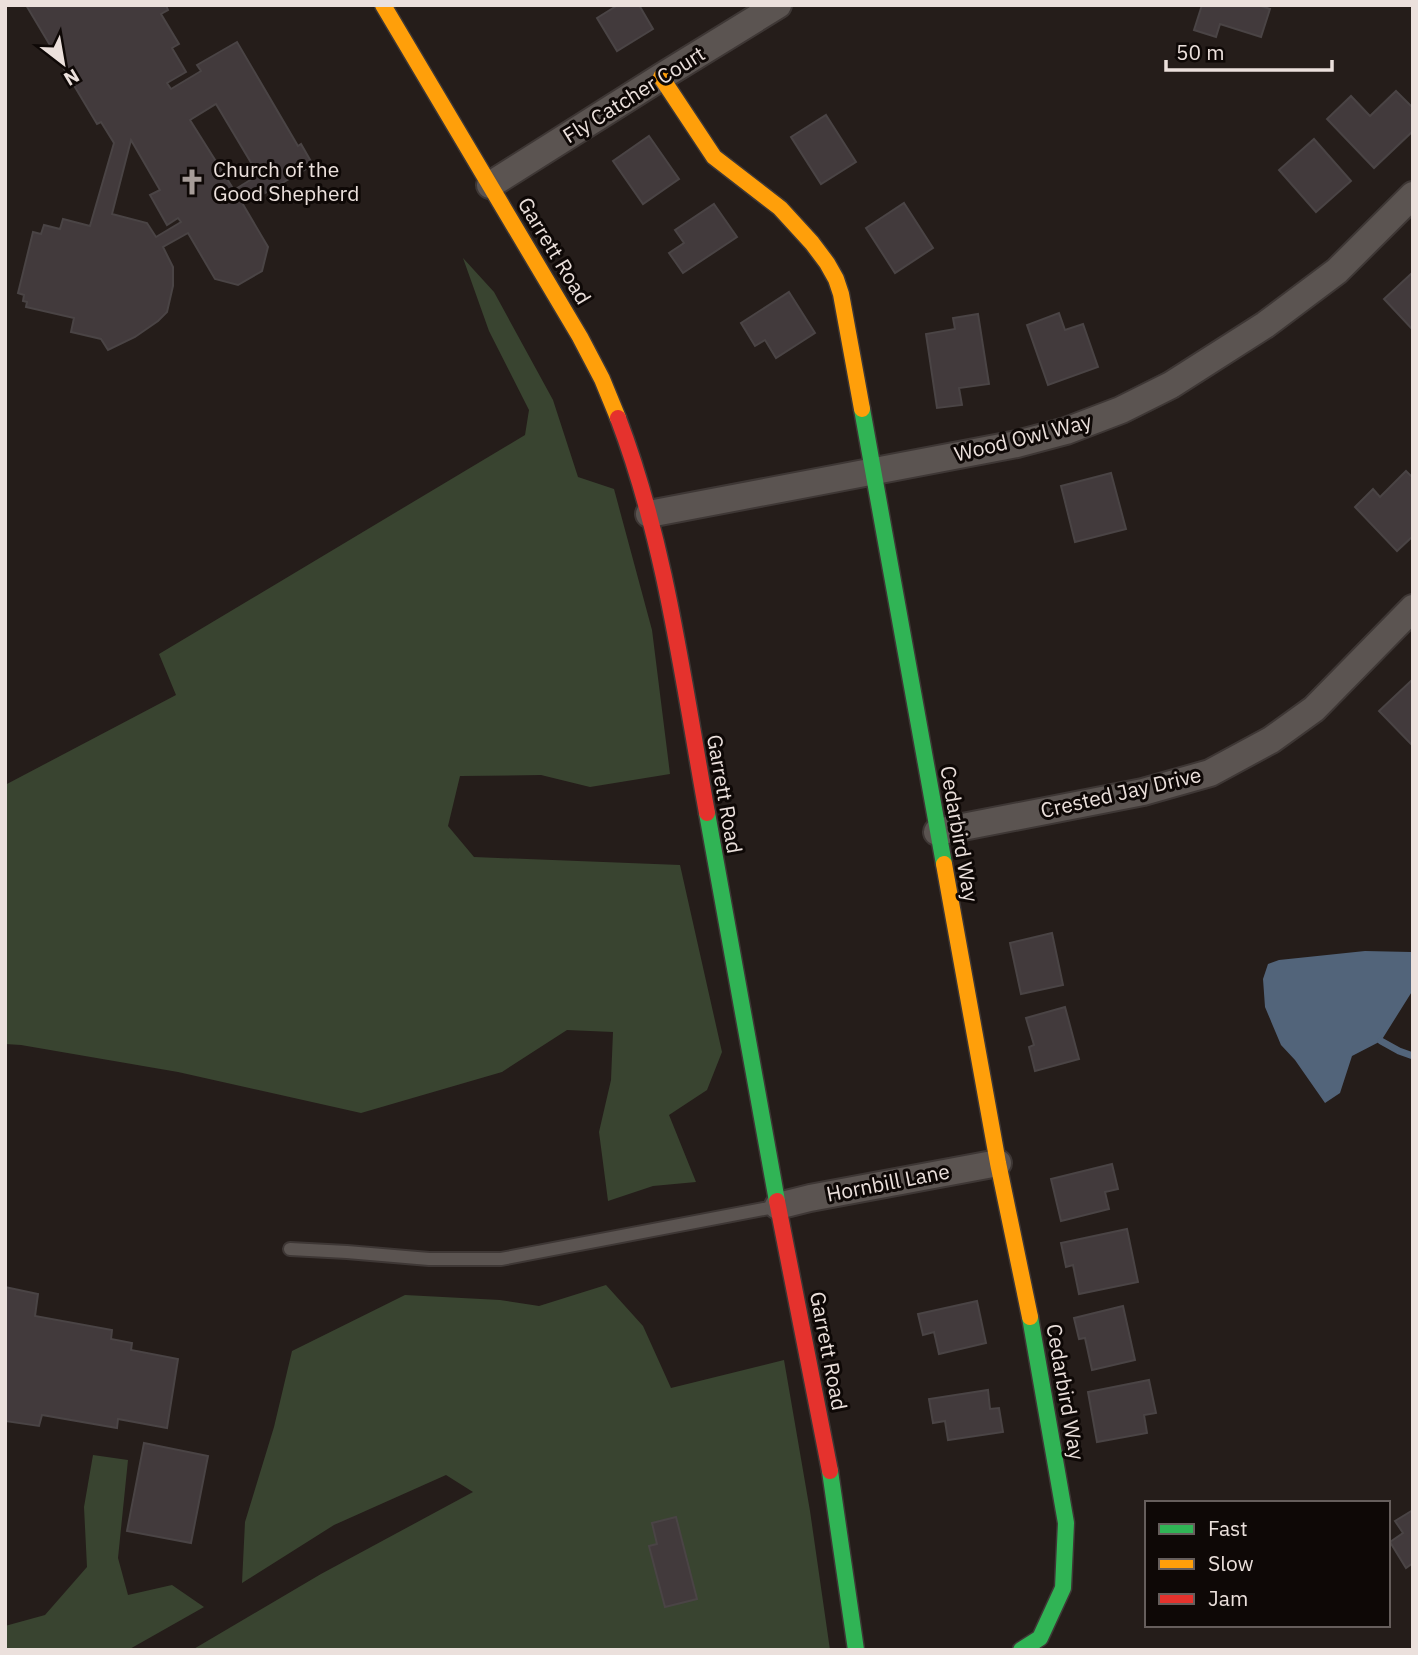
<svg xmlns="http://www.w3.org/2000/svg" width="1418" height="1655" font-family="'IBM Plex Sans',sans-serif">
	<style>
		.green { fill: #394430 }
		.water { fill: #52647a }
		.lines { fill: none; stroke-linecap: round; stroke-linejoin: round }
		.stream { stroke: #52647a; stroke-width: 7 }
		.building { fill: #423a3c; stroke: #4a4445; stroke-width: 2; fill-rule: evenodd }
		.lane-casing { stroke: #3e3735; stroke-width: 16 }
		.street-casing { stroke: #3e3735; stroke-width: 30 }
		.fast-casing { stroke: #3e3735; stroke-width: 19 }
		.slow-casing { stroke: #3e3735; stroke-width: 19 }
		.jam-casing { stroke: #3e3735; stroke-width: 19 }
		.lane { stroke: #5b5451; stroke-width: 12 }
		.street { stroke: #5b5451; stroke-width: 26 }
		.fast { stroke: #30b455; stroke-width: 16 }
		.slow { stroke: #ff9f0a; stroke-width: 16 }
		.jam { stroke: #e5322d; stroke-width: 16 }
		.labels { text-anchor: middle; stroke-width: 6; stroke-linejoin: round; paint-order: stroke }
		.street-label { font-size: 21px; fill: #ebe0dc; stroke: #0e0806 }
		.poi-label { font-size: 21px; fill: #ebe0dc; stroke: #0e0806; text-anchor: start }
	</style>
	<rect width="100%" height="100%" fill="#251d1a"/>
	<g class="green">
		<polygon points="463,258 494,292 553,400 578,477 614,489 652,630 670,774 590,787 541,775 460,776 448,826 474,857 680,865 722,1052 707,1090 669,1115 696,1182 653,1186 608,1201 599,1132 611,1080 613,1032 567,1030 502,1072 361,1113 178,1072 21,1045 5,1044 5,785 176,695 159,654 525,435 529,410 489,331"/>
		<polygon points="606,1285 643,1326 671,1388 784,1360 810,1511 830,1650 192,1650 321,1574 473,1492 446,1475 334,1525 242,1583 245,1522 274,1427 292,1351 405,1295 500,1300 539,1306"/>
		<polygon points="93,1455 128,1460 118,1558 128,1595 172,1585 204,1607 128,1650 5,1650 5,1626 45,1615 87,1567 84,1507"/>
	</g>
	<polygon class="water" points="1365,951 1411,952 1413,955 1413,990 1381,1041 1352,1056 1340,1093 1325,1103 1295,1060 1281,1045 1265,1007 1263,979 1268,964 1279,960"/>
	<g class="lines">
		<polyline class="stream" points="1381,1041 1399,1051 1413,1056"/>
	</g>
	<g class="building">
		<path d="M 26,5 L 166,5 L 168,10 L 161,14 L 179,44 L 172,48 L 186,72 L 167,83 L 171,89 L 201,71 L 197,65 L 237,42 L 298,146 L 301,144 L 313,165 L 265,193 L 263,188 L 241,201 L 268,247 L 262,271 L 238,285 L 215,279 L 188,233 L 163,247 L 173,267 L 173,286 L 167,312 L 158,321 L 135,337 L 108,350 L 101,339 L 71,332 L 74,318 L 26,307 L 27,302 L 23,301 L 24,295 L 18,293 L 33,232 L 41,234 L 44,225 L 60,229 L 63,219 L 90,226 L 114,143 L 101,122 L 97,124 ZM 216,104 L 256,171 L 253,173 L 255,177 L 234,190 L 190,120 ZM 131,140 L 160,190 L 150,195 L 167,225 L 178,218 L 181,222 L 156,237 L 147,223 L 112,214 Z"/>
		<polygon points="618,5 639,5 653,29 617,51 597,18"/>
		<polygon points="1202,5 1258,5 1270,9 1261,37 1220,24 1216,37 1194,30"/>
		<polygon points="1396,91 1413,108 1413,131 1374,168 1327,119 1351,96 1370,116"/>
		<polygon points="826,115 856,162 821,184 791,137"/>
		<polygon points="649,136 679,179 643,204 613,161"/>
		<polygon points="1314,139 1351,181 1316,212 1279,170"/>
		<polygon points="904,203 933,248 895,273 866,228"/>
		<polygon points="714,204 737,237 683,273 669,253 684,243 675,230"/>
		<polygon points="1413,272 1413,330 1384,299"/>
		<polygon points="789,292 815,333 776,358 765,340 755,346 741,323"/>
		<polygon points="1059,313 1065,330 1083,324 1098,367 1048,385 1027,325"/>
		<polygon points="978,314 989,384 959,388 962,405 937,408 926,334 955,329 953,318"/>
		<polygon points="1406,471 1413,478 1413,536 1397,551 1355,507 1373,489 1380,497"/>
		<polygon points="1111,473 1126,529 1075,542 1061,486"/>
		<polygon points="1413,679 1413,746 1379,711"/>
		<polygon points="1052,933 1063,985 1021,994 1010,943"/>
		<polygon points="1065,1007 1079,1059 1035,1071 1029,1047 1034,1045 1026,1018"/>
		<polygon points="1112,1164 1118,1189 1105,1192 1109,1209 1061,1221 1051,1179"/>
		<polygon points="1127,1229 1138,1282 1079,1294 1073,1265 1066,1267 1061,1243"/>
		<polygon points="5,1287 38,1294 35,1316 112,1330 111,1339 132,1343 131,1350 178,1359 167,1428 118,1419 117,1428 42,1415 39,1426 5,1421"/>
		<polygon points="977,1301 986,1343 939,1354 934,1332 923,1335 918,1314"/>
		<polygon points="1123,1306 1135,1360 1092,1370 1085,1338 1079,1339 1074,1318"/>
		<polygon points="1149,1380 1156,1413 1144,1415 1147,1433 1097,1442 1088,1392"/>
		<polygon points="988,1390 990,1409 999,1408 1003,1432 948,1440 945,1421 933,1423 929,1399"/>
		<polygon points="144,1443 208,1456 191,1543 127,1531"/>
		<polygon points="1413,1510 1413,1563 1406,1568 1390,1542 1403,1533 1395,1521"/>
		<polygon points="676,1517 697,1599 665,1607 649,1546 657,1544 652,1523"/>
	</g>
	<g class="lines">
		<g class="lane-casing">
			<polyline id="lane" points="290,1249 347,1252 429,1259 501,1259 774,1207"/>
		</g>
		<g class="street-casing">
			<g id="street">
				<polyline points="490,185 661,77 778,5"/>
				<polyline points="649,514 1017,444 1066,431 1121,410 1171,385 1265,325 1337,271 1413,195"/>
				<polyline points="937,832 1143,792 1210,773 1271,740 1314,709 1413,608"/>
				<polyline points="778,1206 810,1198 998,1163"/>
			</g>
		</g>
		<g class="fast-casing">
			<g id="fast">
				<polyline points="862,409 944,864"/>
				<polyline points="707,813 777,1201"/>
				<polyline points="830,1471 856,1650"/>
				<polyline points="1021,1650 1040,1638 1063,1588 1066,1523 1030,1317"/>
			</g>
		</g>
		<g class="slow-casing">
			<g id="slow">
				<polyline points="383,5 580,337 602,379 618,418"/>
				<polyline points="661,77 714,157 780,208 812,243 827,263 836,279 841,294 862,409"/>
				<polyline points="944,864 998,1163 1030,1317"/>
			</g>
		</g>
		<g class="jam-casing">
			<g id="jam">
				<path d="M 618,418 C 666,544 683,681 707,813"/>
				<polyline points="777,1201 830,1471"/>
			</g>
		</g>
		<use href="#lane" class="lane"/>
		<use href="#street" class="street"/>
		<use href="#fast" class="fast"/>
		<use href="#slow" class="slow"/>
		<use href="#jam" class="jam"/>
	</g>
	<defs>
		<g id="church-bare" transform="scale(2.1)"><path d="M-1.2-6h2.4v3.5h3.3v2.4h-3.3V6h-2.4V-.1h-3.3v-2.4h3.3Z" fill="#a69c98" stroke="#0e0806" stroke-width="2.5" paint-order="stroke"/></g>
	</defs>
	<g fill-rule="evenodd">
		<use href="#church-bare" x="192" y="182"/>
	</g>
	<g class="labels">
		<g class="street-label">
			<text transform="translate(634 95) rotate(-32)" y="7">Fly Catcher Court</text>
			<text transform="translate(554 251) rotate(59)" y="7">Garrett Road</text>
			<text transform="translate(1023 438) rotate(-14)" y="7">Wood Owl Way</text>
			<text transform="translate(1121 793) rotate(-13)" y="7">Crested Jay Drive</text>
			<text transform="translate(724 794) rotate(80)" y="7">Garrett Road</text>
			<text transform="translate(959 834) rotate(80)" y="7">Cedarbird Way</text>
			<text transform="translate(888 1183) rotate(-11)" y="7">Hornbill Lane</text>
			<text transform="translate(828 1351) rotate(79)" y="7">Garrett Road</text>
			<text transform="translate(1065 1392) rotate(80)" y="7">Cedarbird Way</text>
		</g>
		<g class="poi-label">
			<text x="213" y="177">Church of the<tspan x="213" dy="24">Good Shepherd</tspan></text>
		</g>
	</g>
	<rect width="1418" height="1655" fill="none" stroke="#ebe0dc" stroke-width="14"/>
	<rect x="1145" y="1501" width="245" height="126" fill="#0e0806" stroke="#665e5c" stroke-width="2"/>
	<rect x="1159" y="1524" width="35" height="10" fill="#30b455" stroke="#665e5c" stroke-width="2"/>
	<text x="1208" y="1536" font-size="21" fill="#ebe0dc">Fast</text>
	<rect x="1159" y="1559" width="35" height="10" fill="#ff9f0a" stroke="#665e5c" stroke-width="2"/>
	<text x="1208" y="1571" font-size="21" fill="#ebe0dc">Slow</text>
	<rect x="1159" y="1594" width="35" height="10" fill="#e5322d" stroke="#665e5c" stroke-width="2"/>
	<text x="1208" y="1606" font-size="21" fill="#ebe0dc">Jam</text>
	<g transform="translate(63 63) rotate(149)" stroke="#0e0806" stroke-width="5" paint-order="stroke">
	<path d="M0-5L12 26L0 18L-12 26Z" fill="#ebe0dc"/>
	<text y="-10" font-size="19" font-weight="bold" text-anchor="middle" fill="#ebe0dc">N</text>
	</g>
	<path d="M1166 60v10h166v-10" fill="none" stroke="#ebe0dc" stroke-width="3.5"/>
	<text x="1176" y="60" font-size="21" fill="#ebe0dc" stroke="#0e0806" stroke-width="5" paint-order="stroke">50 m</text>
</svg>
